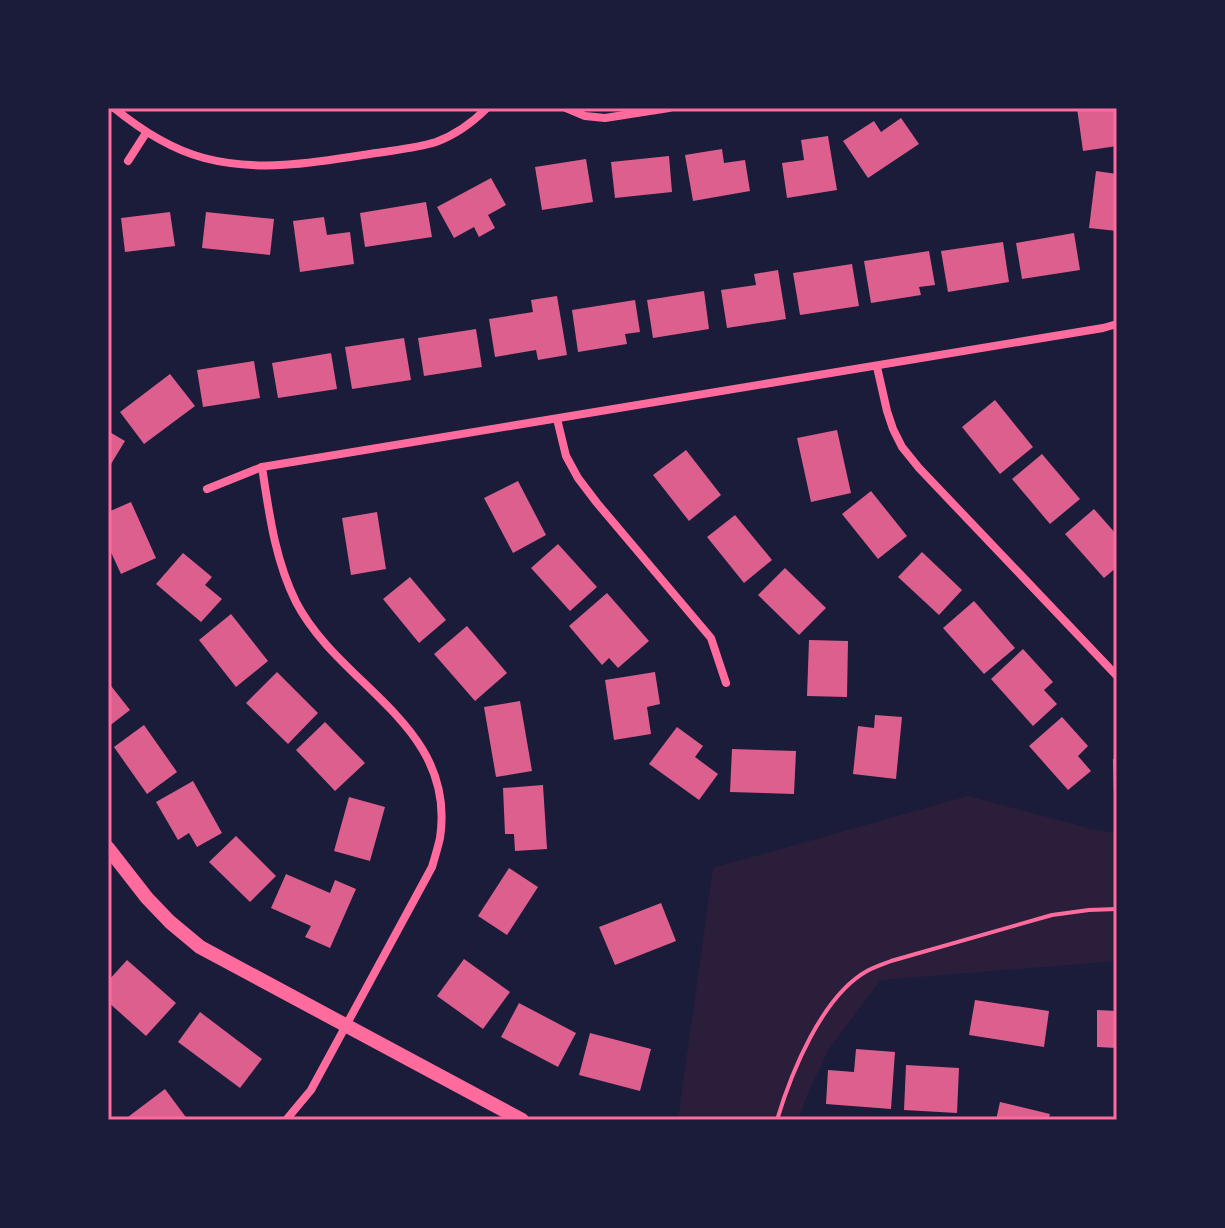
<svg xmlns="http://www.w3.org/2000/svg" width="1225" height="1228" font-family="Roboto,sans-serif">
	<style>
		.green { fill: #2a1e3b }
		.building { fill: #dd5f8e }
		.lines { fill: none; stroke-linecap: round; stroke-linejoin: round }
		.path { stroke: #ff6b9d; stroke-width: 4 }
		.minor { stroke: #ff6b9d; stroke-width: 8 }
		.tertiary { stroke: #ff6b9d; stroke-width: 14 }
		.neatline { fill: none; stroke: #ff6b9d; stroke-width: 3 }
	</style>
	<rect width="100%" height="100%" fill="#1b1b3a"/>
	<polygon class="green" points="968,796 1092,829 1117,833 1117,961 881,980 829,1049 808,1093 798,1120 678,1120 713,868"/>
	<g class="building">
		<polygon points="1077,108 1117,108 1117,146 1083,151"/>
		<polygon points="901,118 919,144 868,178 843,141 874,121 881,132"/>
		<polygon points="828,136 837,190 787,198 782,163 804,160 801,140"/>
		<polygon points="722,149 724,163 745,160 750,191 693,201 685,155"/>
		<polygon points="669,156 672,192 615,198 611,162"/>
		<polygon points="586,159 593,202 542,210 535,167"/>
		<polygon points="1096,171 1117,174 1117,231 1089,228"/>
		<polygon points="491,178 506,205 488,215 495,228 479,237 474,227 454,238 437,207"/>
		<polygon points="426,202 432,237 365,247 360,213"/>
		<polygon points="170,212 175,246 125,252 121,218"/>
		<polygon points="206,212 274,219 270,255 202,248"/>
		<polygon points="324,217 327,235 350,232 354,264 300,272 293,221"/>
		<polygon points="1074,233 1080,270 1022,279 1016,243"/>
		<polygon points="1003,242 1009,282 948,292 941,251"/>
		<polygon points="929,251 935,285 919,287 921,295 871,303 864,261"/>
		<polygon points="852,264 859,306 800,315 793,273"/>
		<polygon points="778,270 786,319 727,328 721,290 756,285 754,274"/>
		<polygon points="704,291 709,329 653,338 647,300"/>
		<polygon points="557,296 567,355 538,360 536,350 495,357 489,319 533,312 531,300"/>
		<polygon points="635,300 640,332 625,334 627,344 578,352 572,310"/>
		<polygon points="476,329 482,367 424,376 418,338"/>
		<polygon points="404,338 411,380 352,389 345,347"/>
		<polygon points="331,353 337,389 278,398 272,363"/>
		<polygon points="254,361 260,398 203,407 197,370"/>
		<polygon points="170,374 195,406 144,444 120,412"/>
		<polygon points="995,400 1033,447 1000,474 962,427"/>
		<polygon points="837,430 851,493 811,502 797,438"/>
		<polygon points="108,431 125,441 108,469"/>
		<polygon points="686,450 721,495 689,521 653,475"/>
		<polygon points="1042,454 1080,499 1050,524 1012,479"/>
		<polygon points="518,481 546,535 513,553 484,498"/>
		<polygon points="871,491 907,536 878,559 842,514"/>
		<polygon points="131,502 156,558 121,574 108,546 108,512"/>
		<polygon points="1094,509 1117,535 1117,567 1104,578 1065,534"/>
		<polygon points="377,512 386,569 351,575 342,518"/>
		<polygon points="735,515 772,560 744,583 707,537"/>
		<polygon points="558,544 597,587 570,611 531,568"/>
		<polygon points="922,552 962,590 939,615 898,577"/>
		<polygon points="183,553 212,577 205,585 222,599 201,622 156,584"/>
		<polygon points="785,568 826,608 799,635 758,595"/>
		<polygon points="410,577 446,620 419,643 383,599"/>
		<polygon points="607,593 649,641 618,668 609,658 602,665 569,626"/>
		<polygon points="974,601 1015,648 984,674 943,628"/>
		<polygon points="231,614 268,661 236,687 199,640"/>
		<polygon points="467,626 507,673 475,701 434,654"/>
		<polygon points="809,640 848,641 847,697 807,696"/>
		<polygon points="1023,649 1053,682 1044,690 1057,704 1033,726 991,679"/>
		<polygon points="277,672 318,713 288,744 246,703"/>
		<polygon points="655,672 660,704 647,707 651,734 614,740 605,680"/>
		<polygon points="108,682 130,710 108,727"/>
		<polygon points="520,701 532,771 496,777 484,707"/>
		<polygon points="875,715 902,717 896,779 853,774 858,726 874,728"/>
		<polygon points="1062,717 1088,746 1078,756 1091,771 1068,790 1029,746"/>
		<polygon points="325,722 365,763 335,791 296,750"/>
		<polygon points="144,725 177,772 147,794 114,747"/>
		<polygon points="677,727 703,746 695,757 718,774 699,800 649,764"/>
		<polygon points="732,749 796,751 794,794 730,792"/>
		<polygon points="1113,759 1117,759 1117,796 1114,796"/>
		<polygon points="193,781 222,833 197,847 189,833 178,840 156,802"/>
		<polygon points="543,785 547,849 515,851 514,834 505,834 503,788"/>
		<polygon points="349,797 385,807 370,861 334,851"/>
		<polygon points="236,836 276,876 250,902 209,862"/>
		<polygon points="509,868 538,887 507,935 478,916"/>
		<polygon points="286,874 330,893 335,880 356,889 330,948 305,937 311,926 271,908"/>
		<polygon points="661,903 676,941 615,965 599,927"/>
		<polygon points="464,959 510,992 483,1029 437,996"/>
		<polygon points="127,960 176,1003 146,1036 108,1002 108,981"/>
		<polygon points="975,1000 1049,1011 1044,1047 969,1035"/>
		<polygon points="519,1003 576,1033 558,1067 501,1037"/>
		<polygon points="1097,1010 1117,1011 1117,1048 1097,1047"/>
		<polygon points="200,1012 262,1059 240,1088 178,1042"/>
		<polygon points="590,1033 651,1049 640,1091 579,1075"/>
		<polygon points="856,1049 895,1052 891,1109 826,1104 828,1070 854,1072"/>
		<polygon points="906,1065 959,1068 957,1113 904,1110"/>
		<polygon points="165,1089 188,1120 124,1120"/>
		<polygon points="1000,1102 1050,1114 1048,1120 996,1120"/>
	</g>
	<g class="lines">
		<path class="path" d="M 777,1120 C 791,1073 822,996 867,971 C 874,967 883,964 891,961 L 1052,915 L 1089,910 L 1117,909"/>
		<g class="minor">
			<path d="M 114,108 C 141,130 170,149 204,158 C 261,173 319,162 376,153 C 395,150 417,148 436,142 C 455,135 473,122 487,108"/>
			<polyline points="566,108 585,116 605,118 669,108"/>
			<polyline points="128,161 146,133"/>
			<polyline points="877,367 887,411 893,429 902,447 919,468 1117,676"/>
			<polyline points="557,419 566,456 578,478 597,503 711,638 726,683"/>
			<path d="M 262,467 C 269,513 275,560 296,602 C 340,687 457,725 440,838 C 438,847 435,857 432,867 L 311,1090 L 286,1120"/>
			<polyline points="207,489 262,467 1103,328 1117,324"/>
		</g>
		<polyline class="tertiary" points="108,848 147,898 170,922 200,947 522,1120"/>
	</g>
	<rect width="1225" height="1228" fill="none" stroke="#1b1b3a" stroke-width="220"/>
	<rect x="110" y="110" width="1005" height="1008" class="neatline"/>
</svg>
